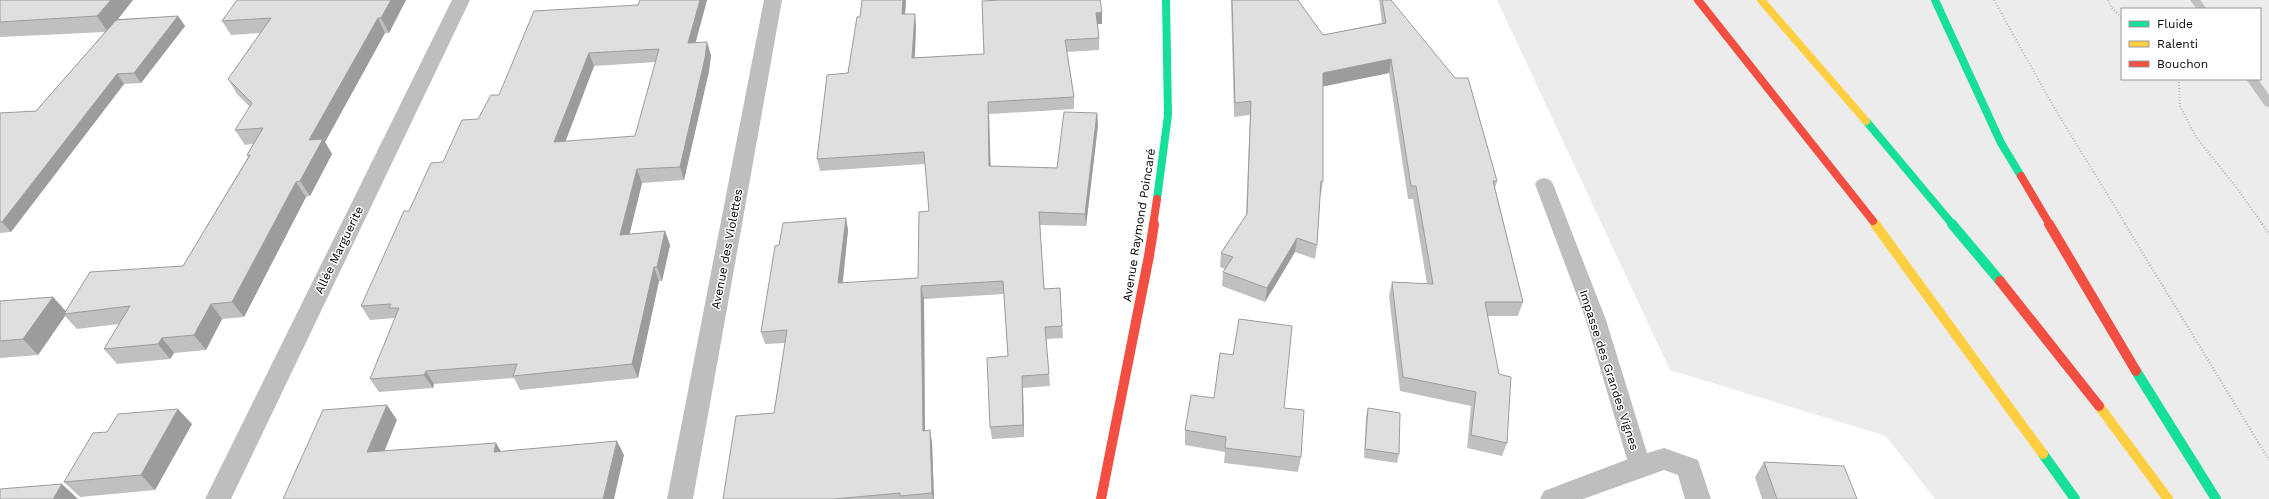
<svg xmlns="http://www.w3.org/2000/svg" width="2269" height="499" font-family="'Work Sans',sans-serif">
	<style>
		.green { fill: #ececec; fill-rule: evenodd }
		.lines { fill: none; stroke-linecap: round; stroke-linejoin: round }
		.stream { fill: #bfbfbf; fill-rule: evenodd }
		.path-far1 { stroke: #b9b9b9; stroke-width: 2; stroke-dasharray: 1 2; stroke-linecap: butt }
		.path { stroke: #b9b9b9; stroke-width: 2.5; stroke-dasharray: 1 2; stroke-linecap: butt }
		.lane { fill: #bebebe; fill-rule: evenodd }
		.street { fill: #bebebe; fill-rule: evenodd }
		.fast-far1 { stroke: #16e098; stroke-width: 8 }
		.fast { stroke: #16e098; stroke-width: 10 }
		.slow-far1 { stroke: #ffcf43; stroke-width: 8 }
		.slow { stroke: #ffcf43; stroke-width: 10 }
		.jam-far1 { stroke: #f24e42; stroke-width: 8 }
		.jam { stroke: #f24e42; stroke-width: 10 }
		.wall { fill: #c0c0c0; fill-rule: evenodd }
		.shaded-wall { fill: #9c9c9c }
		.building { fill: #dfdfdf; stroke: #9c9c9c; fill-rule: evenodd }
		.labels { text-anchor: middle; stroke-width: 3; stroke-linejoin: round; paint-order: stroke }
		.street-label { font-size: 12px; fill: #000; stroke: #fff }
	</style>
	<rect width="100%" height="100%" fill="#fff"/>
	<path class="green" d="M 1497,0 L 2269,0 L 2269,499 L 1935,499 L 1886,436 L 1670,370 ZM 2122,9 L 2260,9 L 2260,79 L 2122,79 Z"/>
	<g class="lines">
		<g class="stream">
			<polygon points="2190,0 2200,0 2207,9 2197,9"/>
			<polygon points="2246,79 2258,79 2269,95 2269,107 2265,106"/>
		</g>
		<g class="path-far1">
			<polyline points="1994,0 2052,104 2126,225"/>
			<polyline points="2108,0 2111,7 2122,18"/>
			<polyline points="2179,79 2180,106 2196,137 2236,187 2263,225"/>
		</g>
		<g class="path">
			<polyline points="2125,224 2269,460"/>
			<polyline points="2262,224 2269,234"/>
		</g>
		<polygon class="lane" points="1544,178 1550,180 1553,184 1606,320 1651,466 1647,472 1640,475 1633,472 1629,466 1586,320 1535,184 1538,180"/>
		<g class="street">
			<polygon points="452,0 470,0 231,499 205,499"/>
			<polygon points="764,0 782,0 693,499 667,499"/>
			<polygon points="1664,448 1698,460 1711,499 1685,499 1678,475 1664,470 1583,499 1540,499 1544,491 1631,458"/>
		</g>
		<g class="fast-far1">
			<polyline points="1935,0 2001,143 2021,176"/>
			<polyline points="1866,121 1953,225"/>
			<polyline points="1157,199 1168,115 1166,0"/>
		</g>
		<g class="fast">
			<polyline points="1952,224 2000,281"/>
			<polyline points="2136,371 2216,499"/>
			<polyline points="2043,454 2075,499"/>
		</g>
		<g class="slow-far1">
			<polyline points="1761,0 1866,121"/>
			<polyline points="1873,221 1876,225"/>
		</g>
		<g class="slow">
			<polyline points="1875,224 2043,454"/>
			<polyline points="2099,406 2168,499"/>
		</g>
		<g class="jam-far1">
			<polyline points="1698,0 1873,221"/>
			<polyline points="2021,176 2050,225"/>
			<polyline points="1153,225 1157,199"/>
		</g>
		<g class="jam">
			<polyline points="2049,224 2136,371"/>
			<polyline points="2000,281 2099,406"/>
			<polyline points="1101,499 1149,256 1154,224"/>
		</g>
	</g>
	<g class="wall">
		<polygon points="0,0 118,19 178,16 185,26 141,83 124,84 11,232 0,233 0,113 36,111 105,32 0,37"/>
		<polygon points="237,0 406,0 389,33 385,33 325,142 332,154 310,196 306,197 244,317 222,319 206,350 174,353 170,359 117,364 104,349 119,324 77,329 65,316 38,355 0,358 0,301 53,297 66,311 183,266 248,157 247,155 253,144 245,145 235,130 250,107 237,94 228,79 260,33 231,35 222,21"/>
		<path d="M 707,0 L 695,43 L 711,55 L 709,71 L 684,180 L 642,183 L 629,234 L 665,231 L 670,245 L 662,281 L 659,281 L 638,378 L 520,390 L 514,378 L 434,384 L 433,388 L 379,392 L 370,379 L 395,318 L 370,320 L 361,306 L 409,211 L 443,162 L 478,119 L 499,95 L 638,5 ZM 656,62 L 635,136 L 565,142 L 594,66 Z"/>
		<polygon points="862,0 906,0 905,14 916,25 915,58 984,54 982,1 1102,24 1097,24 1099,38 1099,50 1067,52 1074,97 1074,109 989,114 990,166 1057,168 1097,113 1098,125 1086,226 1040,225 1044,289 1060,288 1063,338 1046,339 1050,386 1023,388 1024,437 992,439 990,427 1008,356 1004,294 924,299 925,431 932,442 934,499 723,499 774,413 785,343 765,344 761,332 779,245 846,218 848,230 843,283 918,278 929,211 925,164 820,171 817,159 848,73 860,17"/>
		<polygon points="1231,0 1298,0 1323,35 1382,23 1379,0 1391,0 1497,181 1495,188 1523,302 1518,316 1488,316 1507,443 1502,456 1467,448 1471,406 1400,391 1389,296 1392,282 1427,284 1413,199 1408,199 1389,73 1323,86 1323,181 1321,195 1320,195 1317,245 1315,259 1295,252 1265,302 1222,286 1223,272 1225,269 1220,267 1221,253 1246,215 1250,115 1234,117"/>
		<polygon points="1284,408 1301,457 1298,472 1224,463 1225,452 1185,445 1185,430"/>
		<polygon points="1368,408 1399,454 1397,463 1364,458 1366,417"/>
		<polygon points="192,424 155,490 80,497 64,482"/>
		<polygon points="1764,462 1857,499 1762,499 1755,477"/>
	</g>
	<g class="shaded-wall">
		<polygon points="111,0 133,0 108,32 97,16"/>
		<polygon points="391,0 406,0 389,33 381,18"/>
		<polygon points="700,0 707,0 692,56 688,43"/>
		<polygon points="903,0 906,0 904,26 902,14"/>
		<polygon points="1102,12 1102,24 1096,24 1096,13"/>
		<polygon points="915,14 916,25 914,70 912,58"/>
		<polygon points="178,16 185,26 141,83 134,73"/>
		<polygon points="378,18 385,33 325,142 332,154 310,196 300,181 309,140"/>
		<polygon points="707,42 711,55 709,71 684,180 680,167"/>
		<polygon points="589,53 594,66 560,156 554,142"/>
		<polygon points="1391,59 1389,73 1321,87 1323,73"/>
		<polygon points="117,74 124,84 11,232 2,222"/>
		<polygon points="988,102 989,114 991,178 989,166"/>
		<polygon points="1097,113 1098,125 1086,226 1085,214"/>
		<polygon points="637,169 642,183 626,249 620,235"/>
		<polygon points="296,182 306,197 244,317 232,302"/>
		<polygon points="846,218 848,230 841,296 838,283"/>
		<polygon points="665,231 670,245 662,281 657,267"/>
		<polygon points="1297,238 1295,252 1265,302 1267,288"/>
		<polygon points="654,267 659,281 638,378 632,364"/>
		<polygon points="921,286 924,299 925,443 923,431"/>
		<polygon points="53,297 67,313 64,314 65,316 38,355 23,339"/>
		<polygon points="211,304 222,319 206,350 194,335"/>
		<polygon points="162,338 174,353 170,359 158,344"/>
		<polygon points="426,371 434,384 433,388 424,375"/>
		<polygon points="1022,376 1023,388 1024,437 1023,425"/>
		<polygon points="387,405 397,420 378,467 367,452"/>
		<polygon points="178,409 192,424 155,490 141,475"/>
		<polygon points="930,430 932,442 934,499 933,499 932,493"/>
		<polygon points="617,441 624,455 614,499 603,499"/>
		<polygon points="496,443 505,458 494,452"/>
		<polygon points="62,484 78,499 53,499"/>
	</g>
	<g class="building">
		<polygon points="0,0 111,0 97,16 0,22"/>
		<polygon points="237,0 391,0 381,18 378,18 309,140 323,139 300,181 296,182 232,302 211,304 194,335 162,338 158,344 104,349 130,306 64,314 90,272 183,266 250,155 247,155 263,128 235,130 252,103 228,79 271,18 222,21"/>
		<path d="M 640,0 L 700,0 L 688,43 L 707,42 L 705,58 L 680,167 L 637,169 L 620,235 L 665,231 L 657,267 L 654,267 L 632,364 L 513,376 L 517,364 L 426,371 L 424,375 L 370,379 L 399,308 L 389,308 L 391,304 L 361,306 L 404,211 L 409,211 L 431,163 L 443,162 L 462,120 L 478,119 L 491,95 L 499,95 L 534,11 L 638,5 ZM 659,49 L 635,136 L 554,142 L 589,53 Z"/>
		<polygon points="862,0 903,0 902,14 915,14 912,58 984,54 982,1 1001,0 1100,0 1102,12 1096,13 1099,38 1065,40 1074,97 988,102 989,166 1057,168 1064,112 1097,113 1085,214 1039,212 1044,289 1060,288 1062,326 1045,327 1049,374 1022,376 1023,425 990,427 987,358 1008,356 1003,281 921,286 923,431 930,430 932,493 900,496 900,493 834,499 723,499 736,416 774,413 787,330 761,332 775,246 779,245 783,223 846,218 838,283 918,278 919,212 929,211 924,152 817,159 827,75 848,73 857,17 860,17"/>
		<polygon points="1232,0 1298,0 1323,35 1386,23 1382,0 1391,0 1455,78 1468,78 1497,181 1493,181 1523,302 1485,302 1499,374 1511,377 1507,443 1471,435 1476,392 1403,377 1392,282 1433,284 1416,186 1411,186 1391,59 1323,73 1323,181 1321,181 1317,245 1297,238 1267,288 1223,272 1233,257 1221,253 1247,214 1251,101 1235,103"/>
		<polygon points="178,16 134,73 117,74 2,222 0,222 0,113 36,111 116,20"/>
		<polygon points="53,297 23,339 0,341 0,301"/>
		<polygon points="1239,319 1292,326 1284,408 1304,410 1301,457 1225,448 1226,437 1185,430 1191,395 1214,398 1220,353 1233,355"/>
		<polygon points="387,405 367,452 496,443 494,452 617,441 603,499 283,499 323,410"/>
		<polygon points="1368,408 1400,413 1399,454 1365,449"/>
		<polygon points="178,409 141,475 64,482 93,433 107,432 118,414"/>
		<polygon points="1764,462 1844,466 1857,499 1777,499"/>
		<polygon points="62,484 53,499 0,499 0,489"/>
	</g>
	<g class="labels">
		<g class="street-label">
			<text transform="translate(1139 225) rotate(-81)" y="4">Avenue Raymond Poincaré</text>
			<text transform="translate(727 249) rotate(-79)" y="4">Avenue des Violettes</text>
			<text transform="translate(339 250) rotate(-64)" y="4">Allée Marguerite</text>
			<text transform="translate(1609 370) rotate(72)" y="4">Impasse des Grandes Vignes</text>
		</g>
	</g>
	<rect x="2121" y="8" width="140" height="72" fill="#ffffff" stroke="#999999"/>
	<rect x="2129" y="21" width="20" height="6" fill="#16e098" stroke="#999999"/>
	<text x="2157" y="28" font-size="12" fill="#000000">Fluide</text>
	<rect x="2129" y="41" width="20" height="6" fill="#ffcf43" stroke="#999999"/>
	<text x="2157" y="48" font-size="12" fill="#000000">Ralenti</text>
	<rect x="2129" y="61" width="20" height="6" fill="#f24e42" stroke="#999999"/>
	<text x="2157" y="68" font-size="12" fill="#000000">Bouchon</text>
</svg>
